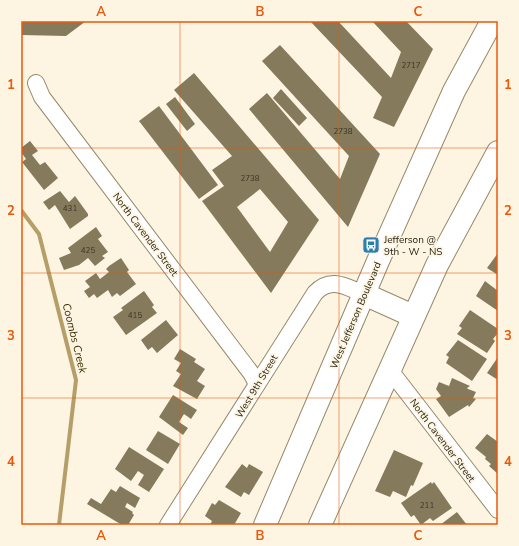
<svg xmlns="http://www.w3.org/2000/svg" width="519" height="546" font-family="'Nunito Sans',sans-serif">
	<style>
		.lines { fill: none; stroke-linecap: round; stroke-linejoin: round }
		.stream { stroke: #b59e68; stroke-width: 4 }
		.building { fill: #867a5c; fill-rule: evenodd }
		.street-casing { stroke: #96896b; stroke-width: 18 }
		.secondary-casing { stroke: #96896b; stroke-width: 24 }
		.street { stroke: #fff; stroke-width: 16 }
		.secondary { stroke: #fff; stroke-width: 22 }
		.grid { fill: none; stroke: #e8590c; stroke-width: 1; stroke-opacity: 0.55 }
		.labels { text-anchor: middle; stroke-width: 3.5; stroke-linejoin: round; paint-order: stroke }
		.number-label { font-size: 8px; fill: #3b3424 }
		.street-label { font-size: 10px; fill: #221d11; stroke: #fdf5e1 }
		.poi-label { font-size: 10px; fill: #221d11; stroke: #fdf5e1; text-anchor: start }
		.water-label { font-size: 11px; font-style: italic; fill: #3b2b00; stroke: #fdf5e1 }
		.neatline { fill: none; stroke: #e8590c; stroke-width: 1.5 }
		.grid-label { font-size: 13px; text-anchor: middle; font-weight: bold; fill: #e8590c }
	</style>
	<rect width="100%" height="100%" fill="#fdf5e1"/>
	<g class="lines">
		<polyline class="stream" points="21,210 39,234 76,380 59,525"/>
	</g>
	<g class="building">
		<polygon points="21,21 86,21 66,36 21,35"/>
		<polygon points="310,21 338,21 391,78 401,52 372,21 406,21 433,49 394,127 373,118 382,97"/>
		<polygon points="280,45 380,154 348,227 249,109 267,93 340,179 349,156 262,61"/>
		<path d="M 194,73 L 319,220 L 271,293 L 202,201 L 224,186 L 212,170 L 232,156 L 174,90 ZM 260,189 L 288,222 L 270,252 L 237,207 Z"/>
		<polygon points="281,89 307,118 299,126 273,98"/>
		<polygon points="175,97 195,124 187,131 166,104"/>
		<polygon points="159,106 218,185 199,199 139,121"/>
		<polygon points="30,141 38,151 32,155 40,165 45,162 58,178 44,190 22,162 26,159 21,152 21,148"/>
		<polygon points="60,191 69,202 75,196 88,214 88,216 70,229 55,205 49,210 43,202"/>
		<polygon points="96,227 102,236 98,239 108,252 102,256 105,258 95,266 88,258 79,265 64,270 59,258 71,253 68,248"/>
		<polygon points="498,253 498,275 487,268"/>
		<polygon points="121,258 129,270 127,272 136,284 120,296 117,293 112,297 108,290 97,298 94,294 89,298 84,291 90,287 85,281 96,273 100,279 109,272 106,269 109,266"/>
		<polygon points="485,281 498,291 498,311 476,296"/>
		<polygon points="144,291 154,305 152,307 157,313 126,335 113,317 123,310 121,308"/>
		<polygon points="470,310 498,329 498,333 493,339 495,341 487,353 457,334 462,328 459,326"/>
		<polygon points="166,320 178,335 157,353 152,347 148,350 141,340"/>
		<polygon points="458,340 487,359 472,381 446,363 449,357 446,355"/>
		<polygon points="180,349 196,359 194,362 205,369 197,381 205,386 197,399 173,386 181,374 176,371 181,363 174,359"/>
		<polygon points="498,357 498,380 487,373"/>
		<polygon points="452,378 470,386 467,388 468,389 476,392 473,398 476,399 469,407 468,405 449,417 436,399 441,396 436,389 439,382 449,386"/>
		<polygon points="173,395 197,410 191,419 184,414 179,422 188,428 183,435 159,417"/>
		<polygon points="158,431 180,444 168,464 146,450"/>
		<polygon points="487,434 498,442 498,474 489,466 491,464 485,459 486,457 475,448"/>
		<polygon points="129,447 164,469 149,492 138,485 144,475 138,471 131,481 115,469"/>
		<polygon points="394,450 423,463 413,486 411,485 406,497 393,491 390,497 375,491"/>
		<polygon points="242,464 247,468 249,464 263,472 249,495 244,492 241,497 225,487"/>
		<polygon points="431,482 432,484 434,482 452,508 433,521 430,518 421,525 414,515 411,517 401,503"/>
		<polygon points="120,486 140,498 135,508 127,503 125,507 133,512 132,513 134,515 128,525 122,525 87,504 91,498 101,504 111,489 116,492"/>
		<polygon points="219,500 241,513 234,525 210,525 212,521 205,516 212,503 215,505"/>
		<polygon points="457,512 467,525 440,525"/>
	</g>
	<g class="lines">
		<g class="street-casing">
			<g id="street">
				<polyline points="36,83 42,97 251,373 257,384"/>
				<polyline points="389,369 498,510"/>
				<path d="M 168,525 L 315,293 C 331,276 346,287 364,294"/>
			</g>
		</g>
		<g class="secondary-casing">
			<g id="secondary">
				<polyline points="364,294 413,316"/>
				<polyline points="265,525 378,261 454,91 492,21"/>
				<polyline points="320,525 437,265 498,152"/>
			</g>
		</g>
		<use href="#street" class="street"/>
		<use href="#secondary" class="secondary"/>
	</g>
	<path class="grid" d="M 180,21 L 180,525M 339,21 L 339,525M 21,148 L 498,148M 21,273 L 498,273M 21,398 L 498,398"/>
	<defs>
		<g id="bus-square" transform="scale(0.9)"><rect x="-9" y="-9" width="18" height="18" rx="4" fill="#2a7faf" stroke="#fdf5e1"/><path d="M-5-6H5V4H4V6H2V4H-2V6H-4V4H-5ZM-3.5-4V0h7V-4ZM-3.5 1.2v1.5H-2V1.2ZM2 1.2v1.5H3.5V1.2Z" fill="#fff"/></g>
	</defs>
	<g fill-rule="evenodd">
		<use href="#bus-square" x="371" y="245"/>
	</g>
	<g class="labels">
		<g class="number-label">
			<text x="411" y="68">2717</text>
			<text x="343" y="134">2738</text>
			<text x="250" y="181">2738</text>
			<text x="70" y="211">431</text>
			<text x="88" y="253">425</text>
			<text x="135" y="318">415</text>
			<text x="427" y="508">211</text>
		</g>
		<g class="street-label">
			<text transform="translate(146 234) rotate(53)" y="4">North Cavender Street</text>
			<text transform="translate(355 315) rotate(-67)" y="4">West Jefferson Boulevard</text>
			<text transform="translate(256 386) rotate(-59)" y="4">West 9th Street</text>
			<text transform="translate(443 440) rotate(53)" y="4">North Cavender Street</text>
		</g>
		<g class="poi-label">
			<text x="384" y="243">Jefferson @<tspan x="384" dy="12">9th - W - NS</tspan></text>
		</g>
		<g class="water-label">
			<text transform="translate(75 338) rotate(76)" y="4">Coombs Creek</text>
		</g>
	</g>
	<rect width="519" height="546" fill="none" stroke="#fdf5e1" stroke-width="44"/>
	<rect x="22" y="22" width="475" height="502" class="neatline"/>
	<g class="grid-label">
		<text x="101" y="16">A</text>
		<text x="260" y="16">B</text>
		<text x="418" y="16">C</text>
		<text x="11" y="89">1</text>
		<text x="508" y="89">1</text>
		<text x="11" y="215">2</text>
		<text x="508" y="215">2</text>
		<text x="11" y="340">3</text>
		<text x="508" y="340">3</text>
		<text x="11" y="466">4</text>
		<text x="508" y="466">4</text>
		<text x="101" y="540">A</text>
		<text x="260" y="540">B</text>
		<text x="418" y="540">C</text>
	</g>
</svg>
